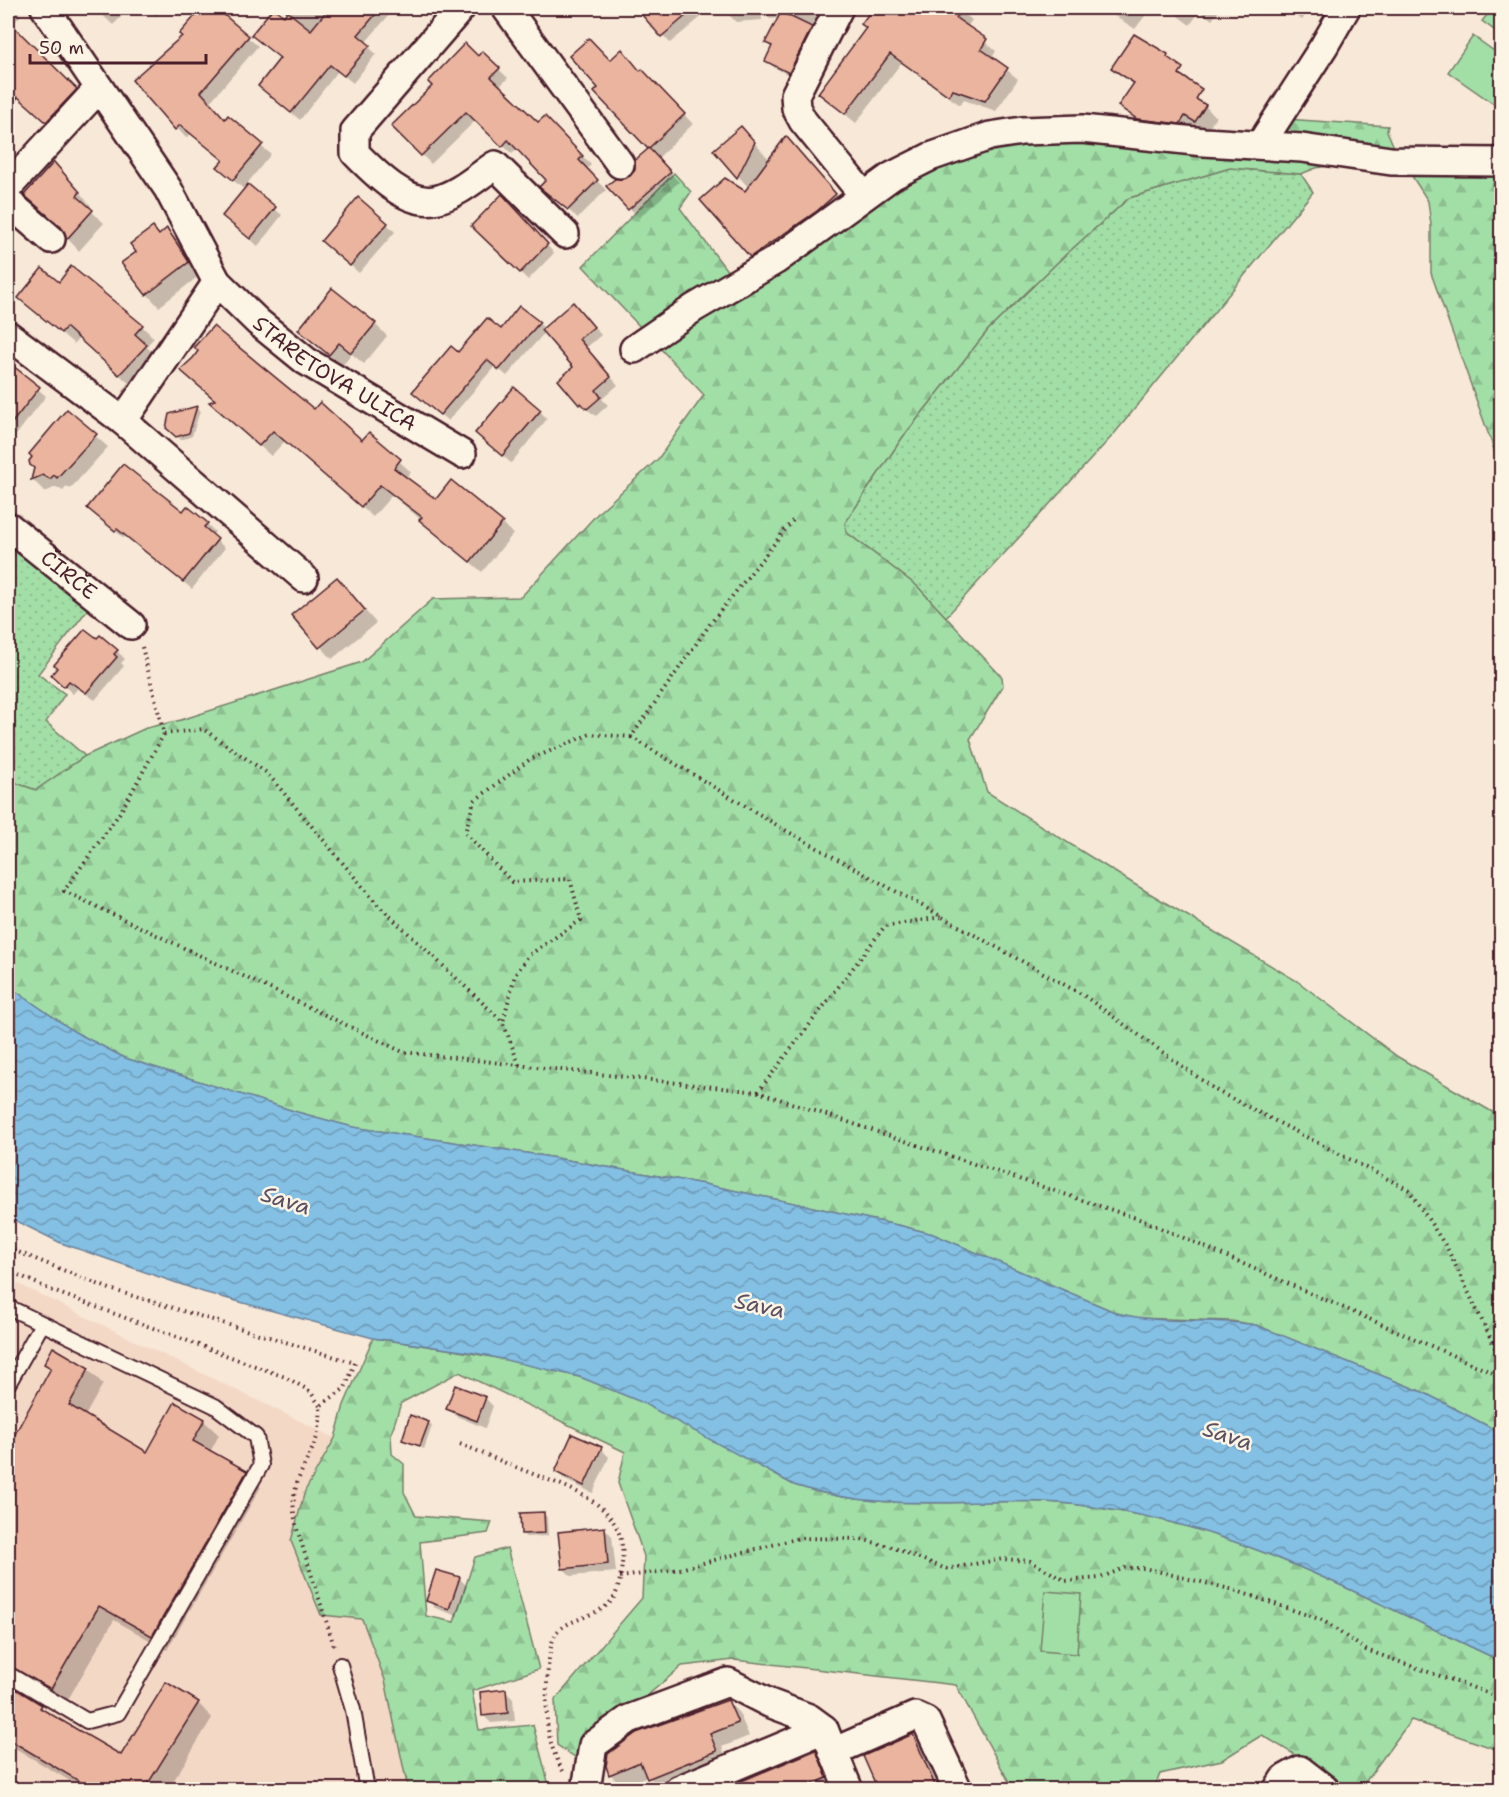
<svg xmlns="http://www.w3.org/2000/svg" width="1509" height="1797" font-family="'Shantell Sans',sans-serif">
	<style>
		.built { fill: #f4d8c6 }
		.grass { fill: url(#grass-dots); stroke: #767f69; stroke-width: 1.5 }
		.forest { fill: url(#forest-firs); stroke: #767f69; stroke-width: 1.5 }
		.park { fill: #a2dfa7; stroke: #767f69; stroke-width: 1.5 }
		.water { fill: url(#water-waves); stroke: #6d8099; stroke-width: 1.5 }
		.shadow { fill: #0003 }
		.building { fill: #eab49f; stroke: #4a1f2b; stroke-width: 1.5 }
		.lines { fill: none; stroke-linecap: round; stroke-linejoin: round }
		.service-casing { stroke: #4a1f2b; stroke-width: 18 }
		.minor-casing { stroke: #4a1f2b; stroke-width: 32 }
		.path { stroke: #4a1f2b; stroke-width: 4; stroke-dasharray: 1.5 4.5; stroke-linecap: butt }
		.service { stroke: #fcf5e5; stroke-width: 14 }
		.minor { stroke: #fcf5e5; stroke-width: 27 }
		.labels { text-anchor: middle; stroke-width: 5; stroke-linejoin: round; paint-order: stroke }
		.street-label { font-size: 21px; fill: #4a1f2b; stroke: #fcf5e5 }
		.water-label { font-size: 22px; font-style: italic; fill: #5b4f62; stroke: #fcf5e5 }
	</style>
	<defs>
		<pattern id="grass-dots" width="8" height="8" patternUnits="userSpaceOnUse" patternTransform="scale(1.5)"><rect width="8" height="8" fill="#a2dfa7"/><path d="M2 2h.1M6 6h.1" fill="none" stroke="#8dbf90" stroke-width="1.8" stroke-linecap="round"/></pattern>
		<pattern id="forest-firs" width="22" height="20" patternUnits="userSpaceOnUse" patternTransform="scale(1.5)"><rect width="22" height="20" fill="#a2dfa7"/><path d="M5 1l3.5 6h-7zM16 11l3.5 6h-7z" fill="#8dbf90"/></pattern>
		<pattern id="water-waves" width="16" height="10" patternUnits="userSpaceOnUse" patternTransform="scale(1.5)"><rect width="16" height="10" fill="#84c0e3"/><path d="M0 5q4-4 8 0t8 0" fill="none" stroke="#6e9bb8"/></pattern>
	</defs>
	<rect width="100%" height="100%" fill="#f8e8d7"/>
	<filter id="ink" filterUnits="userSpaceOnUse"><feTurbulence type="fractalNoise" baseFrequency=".0167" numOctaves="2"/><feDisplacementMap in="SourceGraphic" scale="12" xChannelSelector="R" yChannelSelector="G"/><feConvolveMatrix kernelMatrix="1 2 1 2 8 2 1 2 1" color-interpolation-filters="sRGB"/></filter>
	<g filter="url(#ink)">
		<polygon class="built" points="8,1279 335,1438 305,1491 291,1541 305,1573 362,1619 385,1680 408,1789 8,1789"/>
		<g class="grass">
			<polygon points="1230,168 1301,174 1313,192 1114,434 946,617 917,586 846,532 845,523 902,438 988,330 1063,257 1129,198"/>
			<polygon points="8,537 91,605 38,674 65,694 46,722 85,756 36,790 16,783 8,773"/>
		</g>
		<g class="forest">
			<polygon points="1285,119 1388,126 1387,131 1397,154 1316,168 1301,174 1230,168 1129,198 1063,257 988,330 902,438 845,523 846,532 917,586 1002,677 1003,686 970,739 987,792 1134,884 1297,981 1398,1057 1501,1117 1501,1433 1425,1393 1256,1325 1231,1321 1135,1318 1117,1313 933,1234 902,1226 704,1184 533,1154 352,1127 297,1112 125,1058 75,1032 8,986 8,773 16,783 36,790 85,756 146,728 181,720 362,662 433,599 521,597 599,512 658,459 704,395 583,266 674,173 691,192 680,208 746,296 901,181 1028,135 1253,147"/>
			<polygon points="1501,169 1501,469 1431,273 1431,225 1428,201 1408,170"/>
			<path d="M 373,1338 C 442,1348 512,1358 579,1377 C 653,1399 725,1449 794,1485 C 879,1513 960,1499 1046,1502 C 1070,1503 1095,1507 1118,1511 C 1249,1532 1382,1606 1501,1661 L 1501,1751 L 1411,1720 L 1360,1789 L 1352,1789 L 1262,1735 L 1222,1760 L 1160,1774 L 1154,1789 L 1013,1789 L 956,1685 L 734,1660 L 682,1666 L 575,1757 L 557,1745 L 555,1700 L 642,1598 L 644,1556 L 618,1483 L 625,1452 L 459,1372 L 401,1403 L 391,1434 L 392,1454 L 404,1464 L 404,1492 L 416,1516 L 492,1522 L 488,1533 L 420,1542 L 426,1616 L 454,1622 L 475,1557 L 507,1548 L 539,1669 L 472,1691 L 479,1730 L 533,1725 L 550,1789 L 408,1789 L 385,1680 L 362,1619 L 321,1615 L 291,1541 L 305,1491 L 335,1438 L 344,1405 Z"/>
		</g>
		<g class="park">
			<polygon points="1493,8 1501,8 1501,35 1482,21"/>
			<polygon points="1473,36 1501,56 1501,109 1448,72"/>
			<polygon points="1045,1591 1081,1594 1077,1654 1040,1651"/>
		</g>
		<path class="water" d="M 8,986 L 75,1032 L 125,1058 L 297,1112 L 353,1127 L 533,1154 L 704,1184 L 902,1226 L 933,1234 L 1117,1313 C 1162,1325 1210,1317 1256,1325 L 1425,1393 L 1501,1433 L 1501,1661 C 1382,1606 1249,1532 1118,1511 C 1095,1507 1070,1503 1046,1502 C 960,1499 879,1513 794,1485 L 641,1402 L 580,1377 L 475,1353 L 373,1338 L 203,1292 L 61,1243 L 8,1217 Z"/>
		<g class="shadow">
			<polygon points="8,8 13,8 21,15 11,26 85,100 57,131 19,96 17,74 8,64"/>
			<polygon points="95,8 130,8 113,25"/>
			<polygon points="147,8 163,8 156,16"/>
			<polygon points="204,8 213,8 258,46 210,102 226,120 271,154 246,185 282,215 258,246 224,216 245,190 229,177 224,161 191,134 186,138 134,80 184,36 182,34"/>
			<polygon points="292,8 395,8 365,43 376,54 353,83 338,71 300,120 260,86 282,59 284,18"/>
			<polygon points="548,8 564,8 556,15"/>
			<polygon points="644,8 691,8 700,18 670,43 640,11"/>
			<polygon points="727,8 761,8 762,20 736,22 728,14"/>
			<polygon points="764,8 822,8 810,28 819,36 797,79 775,68 767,60 773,49 767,43 780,18 770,19 762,11"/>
			<polygon points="875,8 920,8 934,18 942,8 957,8 972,20 967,27 996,51 992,58 1018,79 996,111 964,100 960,105 901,63 856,123 819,93 868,28 863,24"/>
			<polygon points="1103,8 1151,8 1135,29"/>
			<polygon points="1167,8 1221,8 1212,20 1200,11 1190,25"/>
			<polygon points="1284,8 1311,8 1302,20"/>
			<polygon points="1151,44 1167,55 1181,72 1168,92 1205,106 1216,117 1206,132 1197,125 1191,134 1150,129 1120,106 1134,85 1113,67"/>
			<polygon points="482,53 508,78 499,87 538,124 545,118 591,165 586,170 606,190 578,218 550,195 548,180 518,148 512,154 476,120 431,164 393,126"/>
			<polygon points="610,62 642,71 693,124 657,159 679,182 639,218 609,186 631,178 636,170 636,161 650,149 596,92"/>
			<polygon points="741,128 770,160 786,138 851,211 767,272 751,256 749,188 715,150"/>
			<polygon points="66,176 91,206 89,209 104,223 79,251 68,239 64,229"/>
			<polygon points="509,203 554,253 528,280 473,226"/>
			<polygon points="387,224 395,232 359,273 331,248"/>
			<polygon points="167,230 179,243 200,275 159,307 147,294 160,236"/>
			<polygon points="8,243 16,251 8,261"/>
			<polygon points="59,284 142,326 154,338 146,346 158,358 132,386 79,338 74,344 20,298"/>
			<polygon points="581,312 601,335 586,348 618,385 602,399 608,405 596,416 580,404 575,367 545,332 507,376 495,366 448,421 422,399 458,354 501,331 539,323 545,329"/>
			<polygon points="375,324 387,336 364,364 352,354 342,366 300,330"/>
			<polygon points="10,366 46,396 13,439 8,434 8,369"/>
			<polygon points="182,370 314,411 363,442 369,434 411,472 406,478 436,501 502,523 513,534 482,572 392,495 373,517 285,441 271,456 222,413 216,402"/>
			<polygon points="197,407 200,411 192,436 181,440 168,427 170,416"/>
			<polygon points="67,411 108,447 70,489 67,486 63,491 56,487 45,492 33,480 35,468"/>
			<polygon points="540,411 547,419 511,463 485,440"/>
			<polygon points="183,513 207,524 215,532 212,536 225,548 192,589 126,535 124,538 97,516"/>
			<polygon points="337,579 376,623 332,659 293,615"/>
			<polygon points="117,651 125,659 121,663 124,666 95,700 78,688 73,694 61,683 59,668"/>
			<polygon points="46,1363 88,1369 103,1384 85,1416 148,1454 175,1405 204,1421 219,1435 210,1452 246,1472 261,1487 167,1650 114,1620 66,1703 15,1683 13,1689 41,1706 52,1717 122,1757 198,1703 212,1718 168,1790 85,1790 8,1744 8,1450 52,1370"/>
			<polygon points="8,1365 20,1378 8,1400"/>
			<polygon points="485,1398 493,1406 485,1428 456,1416 448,1408"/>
			<polygon points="428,1423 432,1426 424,1449 403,1439"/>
			<polygon points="573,1436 601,1449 609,1457 593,1493 565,1480 557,1472"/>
			<polygon points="544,1514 547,1517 548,1536 526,1537 522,1534"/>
			<polygon points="604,1528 612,1536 616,1572 571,1576 563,1568"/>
			<polygon points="459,1578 467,1586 457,1616 435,1608 428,1600"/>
			<polygon points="505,1691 513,1699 515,1721 491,1723 483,1715"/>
			<polygon points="727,1701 739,1713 749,1736 722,1747 728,1763 663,1790 648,1776 622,1786 610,1774"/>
			<polygon points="913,1736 921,1744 941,1790 880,1790"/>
			<polygon points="815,1752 828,1764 838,1790 724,1790"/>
			<polygon points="1226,1779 1240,1790 1219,1790"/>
		</g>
		<g class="building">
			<polygon points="202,8 216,8 249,36 201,92 225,119 228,115 263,144 233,180 217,167 223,160 180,125 175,130 132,80 182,36 179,34"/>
			<polygon points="273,8 284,16 287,11 311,30 329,8 381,8 358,35 370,45 344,76 330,65 291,113 258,86 280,58 251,35"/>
			<polygon points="636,8 695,8 661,37"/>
			<polygon points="873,8 963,8 956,18 987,39 981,49 1008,68 985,101 953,90 949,96 890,54 845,114 818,93 866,28 861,24"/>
			<polygon points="781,12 812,27 789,73 765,61 772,46 765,43"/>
			<polygon points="8,21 77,89 46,122 18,97 8,109"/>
			<polygon points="1134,34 1168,54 1167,57 1183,68 1179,74 1202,89 1196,99 1206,105 1195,122 1185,116 1180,124 1137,119 1118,106 1134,83 1111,68"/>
			<polygon points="589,38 610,60 622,49 640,71 642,69 685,114 649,148 671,172 628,210 606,186 615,179 630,176 635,170 635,160 648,149 594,92 598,88 569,56"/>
			<polygon points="465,43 478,56 482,51 500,68 491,77 538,122 545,116 583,156 579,160 598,180 568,210 539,187 546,180 508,140 502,147 466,112 421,156 391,126 432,86 428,82"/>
			<polygon points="741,126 755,142 737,178 713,150"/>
			<polygon points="786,136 836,194 817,211 750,257 700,200 725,178 745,191"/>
			<polygon points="54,162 80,192 77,196 93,210 66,240 61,227 24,195"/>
			<polygon points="248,184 276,207 250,239 222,216"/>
			<polygon points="502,194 548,244 520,273 471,226"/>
			<polygon points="358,197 388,223 350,266 321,241"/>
			<polygon points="153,227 159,235 167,228 189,262 146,295 121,263 136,252 130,244"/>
			<polygon points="71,266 143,325 135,334 147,345 119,375 66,327 61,333 18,298 42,268 59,282"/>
			<polygon points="332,288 376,323 351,353 339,343 329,355 298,330"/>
			<polygon points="573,302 594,327 579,339 611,377 596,390 601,397 587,409 581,403 579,405 558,380 573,367 541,330"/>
			<polygon points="519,306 540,322 499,370 487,360 440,415 412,392 451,346 458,352 487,318 501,329"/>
			<polygon points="213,326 314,409 320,402 362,440 369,432 401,459 394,468 436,499 451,480 503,522 470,562 419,520 422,517 380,485 361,507 273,431 259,446 209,402 215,400 180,370 193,358 198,351 194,347"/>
			<polygon points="8,362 40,387 8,428"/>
			<polygon points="514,387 541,410 502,456 475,433"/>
			<polygon points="197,406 189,433 176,437 166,428 169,414"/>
			<polygon points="67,409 97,434 57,478 54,475 50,479 43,475 31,480 34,468 30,465 29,461 32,457 29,454"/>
			<polygon points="123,464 183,511 187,506 196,513 208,523 204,527 218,539 183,582 117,529 115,531 87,508"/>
			<polygon points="337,577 365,610 319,648 291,615"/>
			<polygon points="85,629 97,638 100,635 118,650 114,654 117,657 86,693 69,681 64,687 51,675 57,668 54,665"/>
			<polygon points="53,1347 89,1368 69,1405 147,1452 175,1402 205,1419 193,1441 247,1471 152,1636 99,1606 51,1689 8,1665 8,1447 51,1368 44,1364"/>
			<polygon points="455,1385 486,1397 477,1421 446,1409"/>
			<polygon points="410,1415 429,1422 420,1446 402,1440"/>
			<polygon points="572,1434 602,1447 584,1486 555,1472"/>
			<polygon points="544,1512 545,1533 521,1534 520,1513"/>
			<polygon points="605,1527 608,1564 562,1569 558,1532"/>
			<polygon points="436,1570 460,1577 449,1609 426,1601"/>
			<polygon points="166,1682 199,1702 144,1790 94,1790 8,1739 8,1684 42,1705 40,1708 121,1755"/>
			<polygon points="506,1689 508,1713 482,1716 480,1692"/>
			<polygon points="728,1700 738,1723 710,1734 717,1751 647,1779 640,1762 609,1775 606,1766 608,1754 636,1733"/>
			<polygon points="913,1734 937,1790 878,1790 863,1756"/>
			<polygon points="816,1750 827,1778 798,1790 720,1790"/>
		</g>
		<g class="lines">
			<g class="service-casing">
				<g id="service">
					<polyline points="8,1307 215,1406 256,1437 261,1465 118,1713 87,1721 8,1674"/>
					<polyline points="8,1384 42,1324"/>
					<polyline points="340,1665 353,1710 367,1790"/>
				</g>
			</g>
			<g class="minor-casing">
				<g id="minor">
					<path id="s1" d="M 45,8 L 168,189 L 217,282 L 258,322 L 306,361 L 462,454"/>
					<path d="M 461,8 L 355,131 L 355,153 C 373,171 405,205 434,200 C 456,196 477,177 495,165 L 565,234"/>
					<polyline points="506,8 620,164"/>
					<polyline points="839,8 795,95 796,108 803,121 864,196"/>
					<polyline points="1260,145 1324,46 1346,8"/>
					<polyline points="8,187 99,88"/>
					<polyline points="8,202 51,239"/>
					<polyline points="8,335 123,421 304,578"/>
					<polyline points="634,349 694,308 776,260 892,176 930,157 990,136 1022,131 1082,129 1204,142 1302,148 1391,161 1502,162"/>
					<polyline points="123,421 217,282"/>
					<path id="s2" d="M 8,526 L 131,625"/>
					<polyline points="833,1752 915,1716 926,1721 958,1790"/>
					<polyline points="586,1790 593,1745 629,1719 728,1682 769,1703 809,1718 824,1729 849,1790"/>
					<polyline points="678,1790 824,1729"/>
					<polyline points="1277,1790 1284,1779 1300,1770 1326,1790"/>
				</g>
			</g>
			<g class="path">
				<polyline points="142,647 164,734 121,811 64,891 403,1052 758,1092 1145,1221 1502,1377"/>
				<polyline points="164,734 203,729 267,773 378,905 503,1022"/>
				<polyline points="631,737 785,830 1083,995 1217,1091 1409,1190 1447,1248 1502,1362"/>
				<polyline points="519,1065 503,1022 515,975 529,955 581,920 570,879 512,882 465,833 474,801 529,760 590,734 631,737 710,624 794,519"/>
				<polyline points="758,1092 885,926 941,917"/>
				<path d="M 8,1248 L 110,1289 L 355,1363 L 345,1388 L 320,1406 C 323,1445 303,1457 295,1491 C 292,1504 294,1516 297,1529 L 335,1649"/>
				<polyline points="8,1270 53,1291 285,1377 310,1391 320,1406"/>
				<path d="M 460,1444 C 481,1452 502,1462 523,1470 C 567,1488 629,1502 622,1564 C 621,1574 619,1590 613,1599 C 600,1616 571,1618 558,1631 C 546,1641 546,1703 547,1720 C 548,1737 554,1756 563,1771"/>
				<polyline points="620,1577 680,1569 799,1538 860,1539 892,1547 946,1569 1003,1559 1030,1561 1066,1581 1099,1578 1125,1568 1144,1568 1234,1590 1322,1620 1366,1650 1502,1698"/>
			</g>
			<use href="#service" class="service"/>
			<use href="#minor" class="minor"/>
		</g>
	</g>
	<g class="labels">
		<g class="street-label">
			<text dy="7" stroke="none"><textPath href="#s1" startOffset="474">STARETOVA ULICA</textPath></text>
			<text dy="7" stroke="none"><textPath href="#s2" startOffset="78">ČIRČE</textPath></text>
		</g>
		<g class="water-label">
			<text transform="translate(286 1200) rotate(17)" y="8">Sava</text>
			<text transform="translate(760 1305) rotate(12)" y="8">Sava</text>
			<text transform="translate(1228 1435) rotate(18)" y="8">Sava</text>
		</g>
	</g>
	<rect width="1509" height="1797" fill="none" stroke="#fcf5e5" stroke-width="30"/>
	<rect x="15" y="15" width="1479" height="1767" fill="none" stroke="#4a1f2b" stroke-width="2" filter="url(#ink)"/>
	<path d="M30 54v9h176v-9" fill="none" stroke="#4a1f2b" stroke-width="3"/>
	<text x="39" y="54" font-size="18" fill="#4a1f2b" stroke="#fcf5e5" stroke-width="4.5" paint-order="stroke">50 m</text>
</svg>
